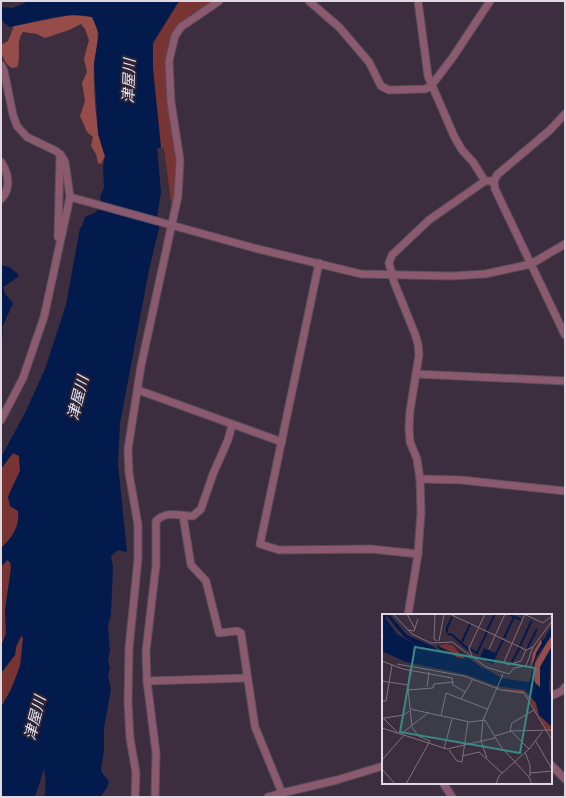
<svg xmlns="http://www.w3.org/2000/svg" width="566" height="798" font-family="'IBM Plex Serif','Noto Sans JP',serif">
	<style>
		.green { fill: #773433 }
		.forest { fill: #964d4a }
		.water { fill: #031a4d }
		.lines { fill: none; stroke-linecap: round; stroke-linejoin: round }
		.minor-casing { stroke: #5a4d5c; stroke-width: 9 }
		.minor { stroke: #8c5a6f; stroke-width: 7 }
		.labels { text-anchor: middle; stroke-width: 4; stroke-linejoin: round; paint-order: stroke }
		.water-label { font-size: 15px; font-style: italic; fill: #dae4f5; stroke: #322433 }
		.inset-river { fill: none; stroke: #031a4d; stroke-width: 2 }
		.inset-road { fill: none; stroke: #7e7280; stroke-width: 1 }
		.view { fill: #398a85; fill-opacity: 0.15; stroke: #398a85; stroke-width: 2 }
		.inset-edge { fill: none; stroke: #e1d9e2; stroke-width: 2 }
	</style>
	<rect width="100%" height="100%" fill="#3c2e3e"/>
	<g class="green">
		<path d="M 179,1 L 212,1 C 200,9 181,18 175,31 C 149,88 189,151 172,209 L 164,148 L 161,148 L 153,69 L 153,43 Z"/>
		<path d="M 15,453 L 19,456 L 20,471 L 9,493 C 12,499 15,505 18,511 C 23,523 9,541 1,548 L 1,469 L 11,454 Z"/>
		<polygon points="7,560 10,562 11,568 5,610 6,633 1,647 1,567"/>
		<path d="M 21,636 L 23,637 C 26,660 12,689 1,707 L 1,673 L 15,655 L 16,647 Z"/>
	</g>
	<path class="forest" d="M 71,15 L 92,17 C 102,33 96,47 94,64 C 93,88 96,135 105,156 L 101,164 L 98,163 L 96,154 L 91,146 L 93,137 L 87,132 L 80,116 L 85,101 L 82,83 L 87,72 L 84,59 L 89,40 L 85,29 L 81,24 L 69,30 L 45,38 L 37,34 L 23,32 C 15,42 22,56 17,67 L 12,68 C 4,64 1,54 1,45 L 8,41 L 14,26 Z"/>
	<g class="water">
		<path d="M 29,1 L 179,1 L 153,43 L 153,69 L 161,148 L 157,148 L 161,192 L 157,217 L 160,224 L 149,270 L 120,423 L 118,464 L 127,552 L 118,550 L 111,556 L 113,567 L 111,614 L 108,626 L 110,650 L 108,660 L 110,668 L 108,676 L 111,689 L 104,728 L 104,750 L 101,769 L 102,773 L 109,781 L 107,788 L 100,797 L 44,797 C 46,789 46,776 44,769 L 35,797 L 1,797 L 1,707 L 11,690 L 20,666 L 23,638 L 21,636 L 16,647 L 15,655 L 1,673 L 1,647 L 6,633 L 5,610 L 11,568 L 10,562 L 7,560 L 1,567 L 1,548 C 12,539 20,526 18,511 L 10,506 L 8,497 L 20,471 L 19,456 L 13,453 L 1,469 L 1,457 L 25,413 L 45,369 L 66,305 L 80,228 L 82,226 L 85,217 L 96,212 L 102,204 L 100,197 L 104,187 L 103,168 L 105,156 L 98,134 L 94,65 L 99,33 L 92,17 C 66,10 35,23 9,27 L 1,20 L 1,7 L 13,8 Z"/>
		<polygon points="1,265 9,267 18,274 18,277 3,287 5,294 13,303 2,328 3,333 1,348"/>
	</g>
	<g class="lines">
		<g class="minor-casing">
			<g id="minor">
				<polyline points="309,1 339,27 369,62 381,86 389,90 425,89 431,86 453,57 490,1"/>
				<polyline points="418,1 428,76 454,136 462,150 473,162 485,181"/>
				<polyline points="1,65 4,71 13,115 17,126 27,137 56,151 61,155 65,162 70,197 44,317 23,378 1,420"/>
				<polyline points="565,114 550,130 497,175 494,181 495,189 565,335"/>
				<path d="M 1,162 C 8,172 12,188 1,199"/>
				<polyline points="70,197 254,248 361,274 451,276 485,274 531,264 565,244"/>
				<polyline points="58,237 60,157"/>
				<polyline points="319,263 260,544 279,550 371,549 418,554"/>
				<polyline points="416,374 565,381"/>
				<polyline points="138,390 282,442"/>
				<polyline points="420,479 461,480 565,491"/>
				<polyline points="183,516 191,565 206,581 219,633 237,631 241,633 255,727 282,793 268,797"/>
				<polyline points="408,615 418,554 421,512 420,479 417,459 410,442 409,427 410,411 419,355 418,344 415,334 394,282 389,263 392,255 429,220 485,181 494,181"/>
				<polyline points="147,681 247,678"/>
				<polyline points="551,696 562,691 565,687"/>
				<polyline points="551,765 565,779"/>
				<polyline points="443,783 452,797"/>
				<polyline points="282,793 337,780 383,766"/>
				<polyline points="135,797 136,773 130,738 128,703 129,648 138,559 138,525 129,473 128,449 141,366 178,196 180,160 171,102 169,61 175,36 181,27 219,1"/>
				<path d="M 155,797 L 156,753 L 147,681 L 146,651 L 156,565 L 156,521 C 167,510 179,516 193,516 L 201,509 L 213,474 L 228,440 L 232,425"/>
			</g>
		</g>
		<use href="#minor" class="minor"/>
	</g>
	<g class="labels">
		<g class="water-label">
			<text transform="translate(129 81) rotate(-88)" y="5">津屋川</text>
			<text transform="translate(78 398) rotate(-76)" y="5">津屋川</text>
			<text transform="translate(35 718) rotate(-76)" y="5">津屋川</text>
		</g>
	</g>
	<g transform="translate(382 614)">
		<rect width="170" height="170" fill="#3c2e3e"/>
		<path d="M 65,30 L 71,32 L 84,45 L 74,43 L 69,37 L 56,32 ZM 117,75 L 140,76 L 146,79 L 154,89 L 157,101 L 170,113 L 167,116 L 170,114 L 170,124 L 168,117 L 165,117 L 144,80 Z" fill="#773433"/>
		<path d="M 170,20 L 170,33 L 158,54 L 158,73 L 152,67 L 153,49 ZM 159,25 L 160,29 L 148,54 L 151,39 Z" fill="#964d4a"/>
		<path d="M 1,0 L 7,0 L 25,21 L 52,33 L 57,38 L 69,41 L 56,34 L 55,31 L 74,43 L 84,45 L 73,34 L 96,51 L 120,64 L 145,68 L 148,67 L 154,39 L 160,29 L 159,23 L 161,27 L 170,12 L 170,21 L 154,44 L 151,56 L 153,70 L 158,73 L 158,53 L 170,32 L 167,74 L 170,87 L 170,113 L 157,101 L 154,89 L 142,76 L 115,72 L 86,61 L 24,48 L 0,37 L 0,23 L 3,23 L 0,21 ZM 4,1 L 22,23 L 35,32 L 15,20 L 4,5 ZM 102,34 L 115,40 L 111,50 L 98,44 Z" fill="#031a4d" fill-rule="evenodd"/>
		<path class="inset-river" d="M 127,0 L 139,6M 105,16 L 113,0M 65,19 L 65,14 L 70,3M 66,20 L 70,21 L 86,35M 122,24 L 132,3M 80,28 L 88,10M 138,32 L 150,6M 88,35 L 95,39 L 105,18M 145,35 L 155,15M 114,40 L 121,26M 130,48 L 138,33"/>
		<path class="inset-road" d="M 11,0 L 30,20 L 49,29M 25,0 L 33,15M 53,0 L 52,25 L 55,27M 142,0 L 161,9 L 170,2M 143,0 L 122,48 L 126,51 L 139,47 L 144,36M 70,1 L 144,36 L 151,33M 26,16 L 32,17 L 36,5M 57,27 L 62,0M 49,29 L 70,28 L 104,53 L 127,60 L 132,54 L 144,52 L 151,33 L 170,7M 107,35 L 123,0M 91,44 L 87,34 L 103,0M 0,47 L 21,55 L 70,64 L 71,71 L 83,78M 15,50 L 82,62 L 119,76 L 142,79 L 170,126M 28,56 L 26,76 L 51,74 L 52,70 L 71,68M 0,67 L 26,71M 45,73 L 47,58M 26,76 L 30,112M 79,85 L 91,65M 0,87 L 4,87 L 10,51M 28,95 L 88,108 L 103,106 L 119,133 L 147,163 L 150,170M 59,102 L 64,79 L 105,95M 0,103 L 16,119M 2,104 L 22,101 L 27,97M 0,114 L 65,135 L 113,124M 19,120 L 47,98M 113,122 L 130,117 L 170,116M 153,126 L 170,155M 62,135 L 70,105M 147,135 L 128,116 L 130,109 L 152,96M 67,136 L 75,147 L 80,148 L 86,107M 143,138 L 148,151 L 148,162M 80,142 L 97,138 L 120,159M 105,144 L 99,127 L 101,106 L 121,60M 0,146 L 22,121M 0,155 L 13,170M 148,159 L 170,157M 24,170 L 48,127 L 36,122 L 30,113M 114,170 L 117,162 L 148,134 L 160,118"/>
		<path class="view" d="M 33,33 L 153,54 L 138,139 L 18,118 Z"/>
		<rect width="170" height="170" class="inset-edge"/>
	</g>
	<rect width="566" height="798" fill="none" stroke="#e1d9e2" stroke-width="4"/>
</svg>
